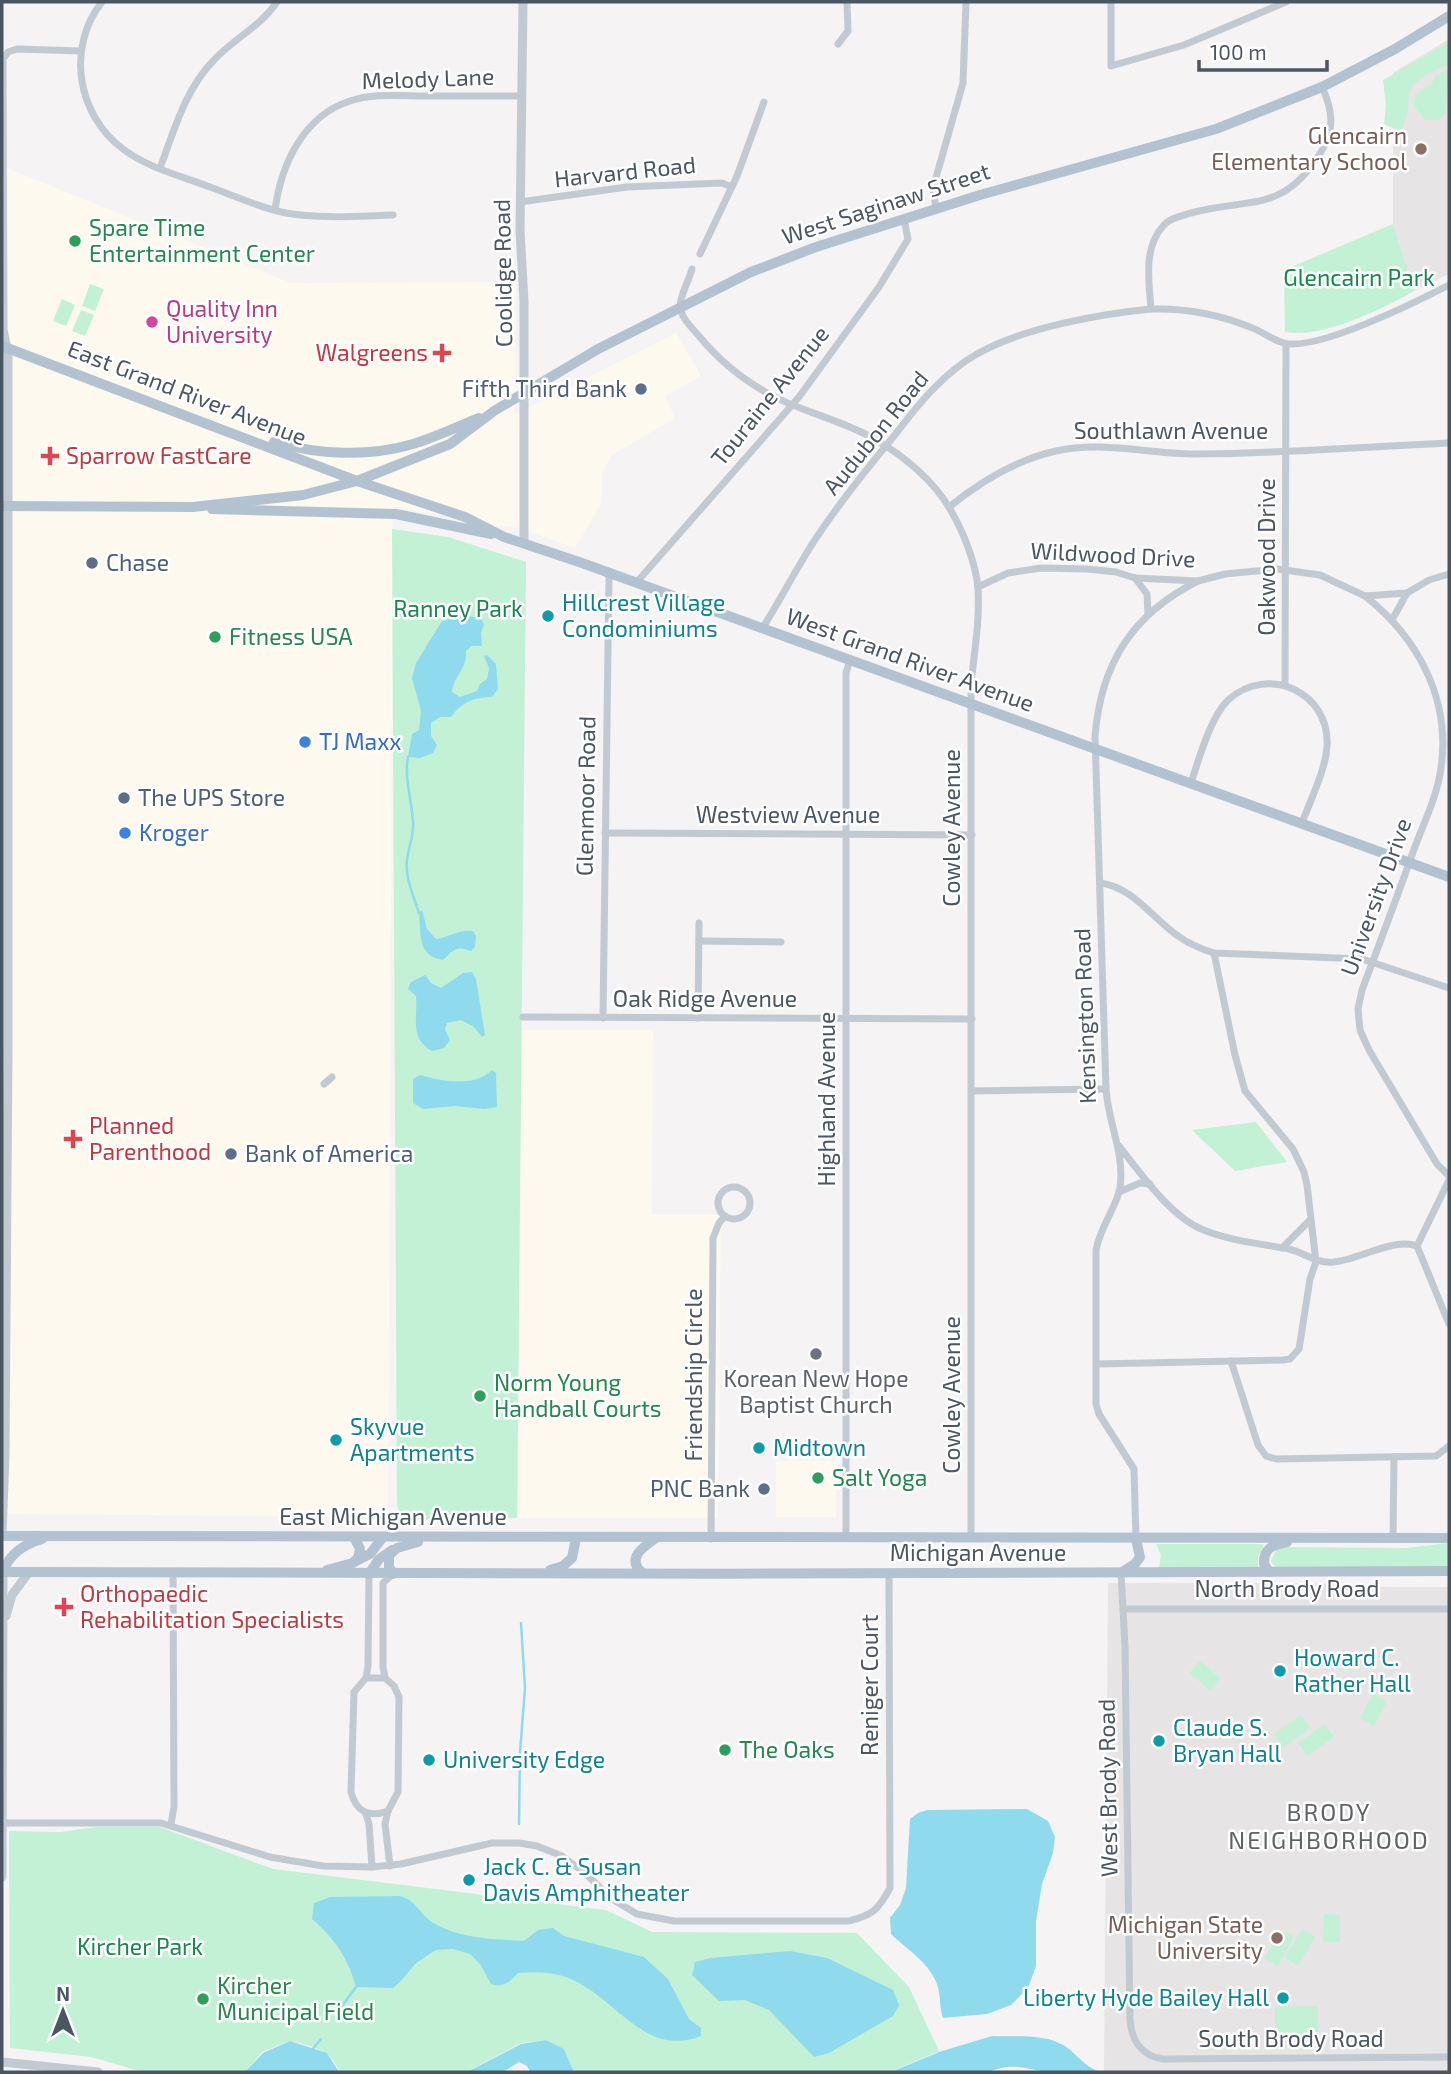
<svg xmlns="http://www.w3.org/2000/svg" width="1451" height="2074" font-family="'Exo 2',sans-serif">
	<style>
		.commercial { fill: #fdf9ef }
		.education { fill: #e6e4e5 }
		.green { fill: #c3f1d5 }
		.water { fill: #90daee }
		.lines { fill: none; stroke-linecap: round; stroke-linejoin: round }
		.stream { stroke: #90daee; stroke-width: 2.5 }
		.minor { stroke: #c1cad2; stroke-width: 7 }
		.tertiary { stroke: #c1cad2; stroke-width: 9 }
		.primary { stroke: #b3c2d1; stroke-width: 10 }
		.education-dot { fill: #8d6e63; stroke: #fff; stroke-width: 2.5 }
		.leisure-dot { fill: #2e9e5b; stroke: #fff; stroke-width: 2.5 }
		.hotel-dot { fill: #d1479c; stroke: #fff; stroke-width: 2.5 }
		.health-dot { fill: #e0444e; stroke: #fff; stroke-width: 2.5 }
		.service-dot { fill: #5c6f8a; stroke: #fff; stroke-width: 2.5 }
		.culture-dot { fill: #0f9aa8; stroke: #fff; stroke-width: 2.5 }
		.shop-dot { fill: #3f7fe0; stroke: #fff; stroke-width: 2.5 }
		.worship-dot { fill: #6b7280; stroke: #fff; stroke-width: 2.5 }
		.labels { text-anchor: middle; stroke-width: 5; stroke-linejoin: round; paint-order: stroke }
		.street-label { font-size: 23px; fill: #4a5661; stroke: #fff }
		.education-label { font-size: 23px; fill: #785e54; stroke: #fff; text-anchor: end }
		.leisure-label { font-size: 23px; fill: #27864d; stroke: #fff; text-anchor: start }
		.park-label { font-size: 23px; fill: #17864f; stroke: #fff }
		.hotel-label { font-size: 23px; fill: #b23c85; stroke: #fff; text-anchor: start }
		.health-label { font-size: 23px; fill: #be3a42; stroke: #fff; text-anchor: start }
		.service-label { font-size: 23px; fill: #4e5e75; stroke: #fff; text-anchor: start }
		.culture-label { font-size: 23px; fill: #0d838f; stroke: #fff; text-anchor: start }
		.shop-label { font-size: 23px; fill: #366cbe; stroke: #fff; text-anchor: start }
		.worship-label { font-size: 23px; fill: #5b616d; stroke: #fff }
		.neighbourhood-label { font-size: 24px; letter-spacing: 2px; fill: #5f6368; stroke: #fff }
	</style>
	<rect width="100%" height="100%" fill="#f5f3f3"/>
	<g class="commercial">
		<polygon points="2,166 291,283 516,282 515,414 676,333 701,376 665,396 675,418 612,455 602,473 602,502 575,548 518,528 393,507 388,1517 2,1514"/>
		<polygon points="521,1030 653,1030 652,1215 721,1215 718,1518 518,1518"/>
		<rect x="776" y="1461" width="60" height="56"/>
	</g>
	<g class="education">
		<polygon points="1449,39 1449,274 1414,291 1393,224 1393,73"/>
		<polygon points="1108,1583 1313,1583 1388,1587 1449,1587 1449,2072 1104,2072"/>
	</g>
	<g class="green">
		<path d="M 1449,42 L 1449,64 C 1434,70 1411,79 1409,97 C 1408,109 1407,118 1402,129 L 1397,130 L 1384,124 L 1386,105 L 1383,80 Z"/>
		<polygon points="1449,69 1449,88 1447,91 1445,114 1438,120 1426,120 1414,107 1415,95 1432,84 1435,76"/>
		<path d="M 1393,224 L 1414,291 C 1382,309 1322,339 1285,332 L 1284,270 Z"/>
		<polygon points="90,284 104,289 95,311 82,306"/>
		<polygon points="62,299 75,305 66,326 53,321"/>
		<polygon points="81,310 94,315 85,336 72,331"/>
		<polygon points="392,529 448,537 526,562 517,1518 402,1520 397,1504"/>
		<polygon points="1256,1122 1287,1162 1235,1171 1192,1130"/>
		<polygon points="1449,1543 1449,1567 1275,1567 1271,1561 1276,1550 1285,1547 1406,1548"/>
		<polygon points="1156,1544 1261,1544 1264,1545 1258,1556 1258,1568 1159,1568 1161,1555"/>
		<polygon points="1200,1661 1220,1678 1210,1690 1189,1673"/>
		<polygon points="1373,1694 1387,1702 1374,1726 1360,1718"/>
		<polygon points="1301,1715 1310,1728 1283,1747 1274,1734"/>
		<polygon points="1325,1724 1334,1737 1307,1756 1298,1743"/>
		<path d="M 96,1827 L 160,1827 L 273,1869 L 606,1910 L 652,1932 L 857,1933 L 909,1987 L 939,2051 L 890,2072 L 574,2072 L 564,2049 L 546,2040 L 521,2043 L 466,2072 L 339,2072 C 333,2050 310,2045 289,2041 L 262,2052 L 245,2072 L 143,2072 L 91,2057 L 10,2048 L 9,1831 L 60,1832 Z"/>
		<polygon points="1324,1914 1340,1915 1340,1942 1323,1942"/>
		<polygon points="1302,1929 1315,1937 1298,1966 1285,1958"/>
		<polygon points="1281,1930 1294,1937 1278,1966 1264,1958"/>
		<polygon points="1275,2006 1318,2006 1318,2033 1310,2034 1310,2042 1303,2042 1302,2034 1275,2034"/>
	</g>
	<g class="water">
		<path d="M 462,615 L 480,618 L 484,624 L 481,632 L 482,646 L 471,646 L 466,651 C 467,670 454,675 452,692 L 460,697 L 477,691 L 480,684 L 487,679 L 489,668 L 484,656 L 487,655 L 496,664 L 498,689 L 492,697 C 473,698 463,701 451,717 L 440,717 L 431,723 L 431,736 L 437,745 L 433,753 L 420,758 L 408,757 L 412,734 L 419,730 L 421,711 L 412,678 L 416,663 L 442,621 Z"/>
		<path d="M 422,910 L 427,929 L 436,939 C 449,937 460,929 473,931 L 476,936 L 475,947 L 471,951 C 457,945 453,950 443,960 C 417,956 421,934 419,913 Z"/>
		<path d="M 472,972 L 476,979 L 485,1035 L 482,1037 L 474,1027 L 461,1020 L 447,1023 L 445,1029 L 450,1040 L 444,1048 L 432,1051 C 409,1038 418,1019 416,996 L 408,989 L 411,982 L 425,975 L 431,983 L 441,988 L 463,973 Z"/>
		<path d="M 492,1070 L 496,1073 L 497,1107 L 485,1109 L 455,1106 L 423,1109 L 413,1103 L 413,1079 L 420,1075 C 442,1081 474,1088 492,1070 Z"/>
		<path d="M 1027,1809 L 1048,1821 L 1055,1837 L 1053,1853 L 1042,1884 L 1036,1921 L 1036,1966 L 1028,1988 L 1011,2005 L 987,2014 L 943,2018 C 939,2007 941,1995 937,1984 C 928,1961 907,1950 891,1934 L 890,1918 L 900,1905 L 906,1888 L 910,1819 L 918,1813 L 927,1810 Z"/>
		<path d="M 399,1896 C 417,1900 418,1913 432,1922 C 459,1939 494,1939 524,1941 L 538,1930 L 553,1928 L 564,1936 L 644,1957 L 668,1979 L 689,2019 L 701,2028 L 701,2036 C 647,2057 620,2004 577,1982 C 559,1972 539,1971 518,1973 C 510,1982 503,1988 491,1984 L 480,1964 L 470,1954 L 453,1949 L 436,1950 L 416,1963 L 400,1982 L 393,1988 L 356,1987 C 348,1958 335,1939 312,1919 L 314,1903 L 330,1897 Z"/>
		<polygon points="790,1951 827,1958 893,1990 899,2005 893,2016 829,2053 814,2057 769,2010 745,2000 719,2001 692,1975 695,1962 711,1958"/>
		<path d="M 992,2036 C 1016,2037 1044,2033 1065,2046 C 1078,2055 1086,2069 1102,2072 C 1085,2072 1067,2074 1050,2072 C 1026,2070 1013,2061 989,2072 L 891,2072 L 939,2052 Z"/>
		<polygon points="546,2040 564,2049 574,2072 530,2072 527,2066 519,2062 503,2072 467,2072 521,2044"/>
		<polygon points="290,2041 327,2053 339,2072 245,2072 263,2053"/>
	</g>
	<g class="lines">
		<g class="stream">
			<path d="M 408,757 C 404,778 412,801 413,822 C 414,834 410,843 408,854 C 403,874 413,894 419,913"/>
			<polyline points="519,1824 520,1752 525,1688 521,1623"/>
			<polyline points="337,2013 356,1987"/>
			<polyline points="312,2050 321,2039"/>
		</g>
		<g class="minor">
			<path d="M 102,2 C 66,47 77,115 123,149 C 148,168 181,176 210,187 C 235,196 260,208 286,213 C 320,219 358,216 393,215"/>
			<polyline points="1111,2 1111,66 1184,45 1286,2"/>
			<polyline points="838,44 848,31 847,2"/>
			<path d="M 160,168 C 174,131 185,90 213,61 C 233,39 260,27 277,2"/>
			<polyline points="520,202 627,187 722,183 732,187"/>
			<polyline points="936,209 933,188 963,83 966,2"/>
			<path d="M 275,210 C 281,165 303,116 350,101 C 373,93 401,96 425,96 C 458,96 490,96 522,96"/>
			<polyline points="700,254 737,176 764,102"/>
			<path d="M 692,269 C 689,280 681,294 680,305 C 680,317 692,328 699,336 C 727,370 761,394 803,409 C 828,419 853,426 876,440 C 904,456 934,481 950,509 C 963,531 976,563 978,589 C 980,621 974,653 971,685 L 971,1538"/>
			<path d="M 1151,309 C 1185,308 1218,314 1250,327 C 1262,331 1272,340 1284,343 C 1316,352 1418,301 1449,285"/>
			<polyline points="8,349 4,329 3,59 8,52 17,49 81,51"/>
			<path d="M 949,507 C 981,481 1015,460 1056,451 C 1103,440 1152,455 1199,454 C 1283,453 1366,447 1449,443"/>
			<polyline points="1135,578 1147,594 1148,614"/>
			<polyline points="636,583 799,397 879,287 908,239 904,219"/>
			<polyline points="978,587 1008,573 1041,568 1087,569 1116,572 1135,578 1198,581 1225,574 1277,569 1320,575 1365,596 1407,593 1429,580 1449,574"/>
			<path d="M 1365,596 C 1418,638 1451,699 1441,768 C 1437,798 1422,826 1412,855 C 1396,900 1379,945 1362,990 L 1358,1009 L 1360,1030 L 1369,1050 L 1437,1164 L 1449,1176"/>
			<polyline points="1392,620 1407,593"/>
			<path d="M 762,629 C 779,602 794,573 811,546 C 835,508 865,471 894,436 C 917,406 943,373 977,354 C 1022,328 1099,314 1151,309 C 1149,282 1143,248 1163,226 C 1170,218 1181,216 1191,213 C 1251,197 1283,214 1321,152 C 1335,129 1333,111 1322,87"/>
			<polyline points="1285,685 1286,344"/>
			<path d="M 1191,783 C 1199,759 1210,718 1228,700 C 1268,664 1330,692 1327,746 C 1326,769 1310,801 1302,823"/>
			<polyline points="605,833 972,835"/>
			<path d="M 1100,883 C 1133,887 1152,918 1178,936 C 1189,944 1201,949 1214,953 L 1362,959 L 1449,988"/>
			<polyline points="699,941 781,942"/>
			<polyline points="523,1017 972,1019"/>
			<polyline points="603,1018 609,574"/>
			<polyline points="698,1018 699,923"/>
			<polyline points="324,1084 332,1077"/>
			<polyline points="972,1091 1106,1089"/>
			<path d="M 1119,1146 C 1141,1174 1172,1219 1206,1231 C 1232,1241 1262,1244 1289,1249 C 1306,1253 1316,1264 1334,1262 C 1358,1260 1395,1237 1417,1246"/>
			<polyline points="1449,1180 1417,1246 1449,1324"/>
			<circle cx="734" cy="1203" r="16"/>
			<polyline points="1119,1192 1140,1183 1150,1184"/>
			<polyline points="1282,1248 1310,1220"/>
			<polyline points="1231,1361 1258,1445 1266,1456 1276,1459 1436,1456 1449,1446"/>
			<polyline points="1097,1364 1283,1360 1290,1359 1299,1349 1310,1279 1316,1262 1307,1185 1304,1172 1293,1149 1245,1091 1235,1055 1214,953"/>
			<polyline points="846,1538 846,673 850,660"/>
			<polyline points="1393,1538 1394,1457"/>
			<polyline points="711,1539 713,1238 719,1223 725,1216"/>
			<path d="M 1136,1539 L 1134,1469 L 1099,1414 L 1096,1404 L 1096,1250 C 1100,1227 1117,1206 1120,1188 C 1125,1153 1108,1123 1106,1089 L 1095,736 C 1101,664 1132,614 1198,581"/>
			<path d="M 1121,1573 L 1125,1646 L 1130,2021 C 1132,2041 1142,2056 1163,2059 L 1449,2057"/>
			<polyline points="1125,1609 1449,1609"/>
			<path d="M 366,1678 L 385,1678 L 394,1686 L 399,1697 L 398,1792 L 388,1811 C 369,1818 356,1812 351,1792 L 354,1692 Z"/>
			<polyline points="366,1678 368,1666 369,1574"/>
			<polyline points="385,1678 383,1667 383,1583 392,1575"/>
			<polyline points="388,1811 385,1824 390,1866"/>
			<polyline points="366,1814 369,1824 372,1867"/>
			<path d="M 2,1823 L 161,1823 L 270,1857 L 323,1866 L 372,1867 L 401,1864 L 492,1843 L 519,1843 L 537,1846 L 562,1856 L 586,1874 L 612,1899 L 637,1914 L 674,1921 L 849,1921 C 873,1915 878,1910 890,1888 L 889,1574"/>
			<polyline points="171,1824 174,1807 173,1574"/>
		</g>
		<g class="tertiary">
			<polyline points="523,2 520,231 524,301 524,544"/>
			<polyline points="2,1535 5,1455 8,1048 8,349"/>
			<polyline points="6,1616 12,1595 29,1572"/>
			<polyline points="2,1877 3,1572"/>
			<polyline points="2,2062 98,2072"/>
		</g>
		<g class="primary">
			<polyline points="2,346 357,481 465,517 504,537 582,563 1449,877"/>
			<path d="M 274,442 C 319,455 369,457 413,444 C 436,437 457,427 479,418"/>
			<polyline points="2,506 193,507 303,495 357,481 450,444 494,411 598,349 751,272 816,247 980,195 1216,129 1322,87 1395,49 1449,16"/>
			<polyline points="212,509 396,514 491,534"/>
			<polyline points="2,1536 1449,1538"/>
			<polyline points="354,1562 370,1554 383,1537"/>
			<polyline points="327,1570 353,1563 358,1558 360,1549 354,1537"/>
			<polyline points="550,1570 563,1566 572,1558 576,1538"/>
			<polyline points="1124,1571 1135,1564 1140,1557 1136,1539"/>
			<path d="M 2,1572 C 484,1576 967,1573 1449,1571"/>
			<path d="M 3,1572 C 9,1554 25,1544 42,1539"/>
			<path d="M 1269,1572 L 1264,1564 C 1263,1548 1273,1545 1287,1542"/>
			<path d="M 642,1573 C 626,1558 643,1547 656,1538"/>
			<polyline points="369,1574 379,1559 392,1550"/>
			<polyline points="393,1574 389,1567 389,1555 397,1548 418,1542"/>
		</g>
	</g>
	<g class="education-dot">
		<circle cx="1421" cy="149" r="7"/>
		<circle cx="1277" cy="1938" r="7"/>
	</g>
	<g class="leisure-dot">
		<circle cx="75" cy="241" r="7"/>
		<circle cx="215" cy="637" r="7"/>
		<circle cx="480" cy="1396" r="7"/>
		<circle cx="818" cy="1478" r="7"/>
		<circle cx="725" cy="1750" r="7"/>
		<circle cx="203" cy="1999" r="7"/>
	</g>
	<circle class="hotel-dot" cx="152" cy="322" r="7"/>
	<g class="health-dot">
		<path d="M438.5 342.5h7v7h7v7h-7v7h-7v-7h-7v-7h7z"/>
		<path d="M46.5 445.5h7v7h7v7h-7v7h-7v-7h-7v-7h7z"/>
		<path d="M69.5 1128.5h7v7h7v7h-7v7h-7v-7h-7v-7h7z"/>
		<path d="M60.5 1596.5h7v7h7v7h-7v7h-7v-7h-7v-7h7z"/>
	</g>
	<g class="service-dot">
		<circle cx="641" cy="389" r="7"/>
		<circle cx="92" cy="563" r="7"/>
		<circle cx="124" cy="798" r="7"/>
		<circle cx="231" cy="1154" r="7"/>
		<circle cx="764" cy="1489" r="7"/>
	</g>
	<g class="culture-dot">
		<circle cx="548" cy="616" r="7"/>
		<circle cx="336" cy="1440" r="7"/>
		<circle cx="759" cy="1448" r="7"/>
		<circle cx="1280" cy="1671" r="7"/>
		<circle cx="1159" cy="1741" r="7"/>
		<circle cx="429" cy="1760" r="7"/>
		<circle cx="469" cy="1880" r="7"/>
		<circle cx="1283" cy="1998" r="7"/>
	</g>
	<g class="shop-dot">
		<circle cx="305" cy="742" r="7"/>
		<circle cx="125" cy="833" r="7"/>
	</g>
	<circle class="worship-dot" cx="816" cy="1354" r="7"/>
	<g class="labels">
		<g class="street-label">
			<text transform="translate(428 79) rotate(-2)" y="8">Melody Lane</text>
			<text transform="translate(625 172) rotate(-6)" y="8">Harvard Road</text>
			<text transform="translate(886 204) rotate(-18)" y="8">West Saginaw Street</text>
			<text transform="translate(503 273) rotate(-91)" y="8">Coolidge Road</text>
			<text transform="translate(187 393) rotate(21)" y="8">East Grand River Avenue</text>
			<text transform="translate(770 396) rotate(-51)" y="8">Touraine Avenue</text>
			<text x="1171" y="439">Southlawn Avenue</text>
			<text transform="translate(876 433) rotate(-51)" y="8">Audubon Road</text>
			<text transform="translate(1113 555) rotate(3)" y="8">Wildwood Drive</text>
			<text transform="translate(1267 557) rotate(-90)" y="8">Oakwood Drive</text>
			<text transform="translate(910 660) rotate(20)" y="8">West Grand River Avenue</text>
			<text transform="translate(586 796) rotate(-89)" y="8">Glenmoor Road</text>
			<text x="788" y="823">Westview Avenue</text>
			<text transform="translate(952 828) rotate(-90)" y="8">Cowley Avenue</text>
			<text transform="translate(1376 897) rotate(-70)" y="8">University Drive</text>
			<text x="705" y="1007">Oak Ridge Avenue</text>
			<text transform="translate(1085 1016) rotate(-92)" y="8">Kensington Road</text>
			<text transform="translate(827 1099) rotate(-90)" y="8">Highland Avenue</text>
			<text transform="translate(694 1375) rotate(-90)" y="8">Friendship Circle</text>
			<text transform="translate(952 1395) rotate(-90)" y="8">Cowley Avenue</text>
			<text x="393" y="1525">East Michigan Avenue</text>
			<text x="978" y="1561">Michigan Avenue</text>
			<text x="1287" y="1597">North Brody Road</text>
			<text transform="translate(870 1685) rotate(-90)" y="8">Reniger Court</text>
			<text transform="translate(1108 1788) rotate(-91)" y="8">West Brody Road</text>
			<text x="1291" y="2047">South Brody Road</text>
		</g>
		<g class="education-label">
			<text x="1407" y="144">Glencairn<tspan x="1407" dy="26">Elementary School</tspan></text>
			<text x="1263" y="1933">Michigan State<tspan x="1263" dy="26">University</tspan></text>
		</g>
		<g class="leisure-label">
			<text x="89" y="236">Spare Time<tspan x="89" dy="26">Entertainment Center</tspan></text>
			<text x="229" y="645">Fitness USA</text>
			<text x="494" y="1391">Norm Young<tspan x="494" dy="26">Handball Courts</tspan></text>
			<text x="832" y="1486">Salt Yoga</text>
			<text x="739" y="1758">The Oaks</text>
			<text x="217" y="1994">Kircher<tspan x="217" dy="26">Municipal Field</tspan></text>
		</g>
		<g class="park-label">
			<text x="1359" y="286">Glencairn Park</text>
			<text x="458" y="617">Ranney Park</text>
			<text x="140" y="1955">Kircher Park</text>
		</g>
		<g class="hotel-label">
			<text x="166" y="317">Quality Inn<tspan x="166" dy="26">University</tspan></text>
		</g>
		<g class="health-label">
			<text x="428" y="361" text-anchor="end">Walgreens</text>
			<text x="66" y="464">Sparrow FastCare</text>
			<text x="89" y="1134">Planned<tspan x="89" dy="26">Parenthood</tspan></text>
			<text x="80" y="1602">Orthopaedic<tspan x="80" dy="26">Rehabilitation Specialists</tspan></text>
		</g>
		<g class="service-label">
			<text x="627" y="397" text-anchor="end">Fifth Third Bank</text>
			<text x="106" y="571">Chase</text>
			<text x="138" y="806">The UPS Store</text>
			<text x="245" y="1162">Bank of America</text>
			<text x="750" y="1497" text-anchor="end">PNC Bank</text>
		</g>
		<g class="culture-label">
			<text x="562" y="611">Hillcrest Village<tspan x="562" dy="26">Condominiums</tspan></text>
			<text x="350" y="1435">Skyvue<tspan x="350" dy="26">Apartments</tspan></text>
			<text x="773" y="1456">Midtown</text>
			<text x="1294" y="1666">Howard C.<tspan x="1294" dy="26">Rather Hall</tspan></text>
			<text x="1173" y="1736">Claude S.<tspan x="1173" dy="26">Bryan Hall</tspan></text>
			<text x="443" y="1768">University Edge</text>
			<text x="483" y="1875">Jack C. &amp; Susan<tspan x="483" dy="26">Davis Amphitheater</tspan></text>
			<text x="1269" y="2006" text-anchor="end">Liberty Hyde Bailey Hall</text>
		</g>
		<g class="shop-label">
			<text x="319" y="750">TJ Maxx</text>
			<text x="139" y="841">Kroger</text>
		</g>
		<g class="worship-label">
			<text x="816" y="1387">Korean New Hope<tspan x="816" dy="26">Baptist Church</tspan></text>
		</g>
		<g class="neighbourhood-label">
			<text x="1329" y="1821">BRODY<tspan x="1329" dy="28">NEIGHBORHOOD</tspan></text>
		</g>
	</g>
	<rect width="1451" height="2074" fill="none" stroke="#4a5661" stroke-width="7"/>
	<g transform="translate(63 2011)" stroke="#ffffff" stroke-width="5" paint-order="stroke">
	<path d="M0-5L12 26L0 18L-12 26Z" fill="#4a5661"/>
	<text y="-10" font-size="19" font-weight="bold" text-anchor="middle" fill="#4a5661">N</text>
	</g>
	<path d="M1199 60v10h128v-10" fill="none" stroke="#4a5661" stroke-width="3.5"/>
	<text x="1210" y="60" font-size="21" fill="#4a5661" stroke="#ffffff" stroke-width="5" paint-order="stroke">100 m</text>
</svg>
